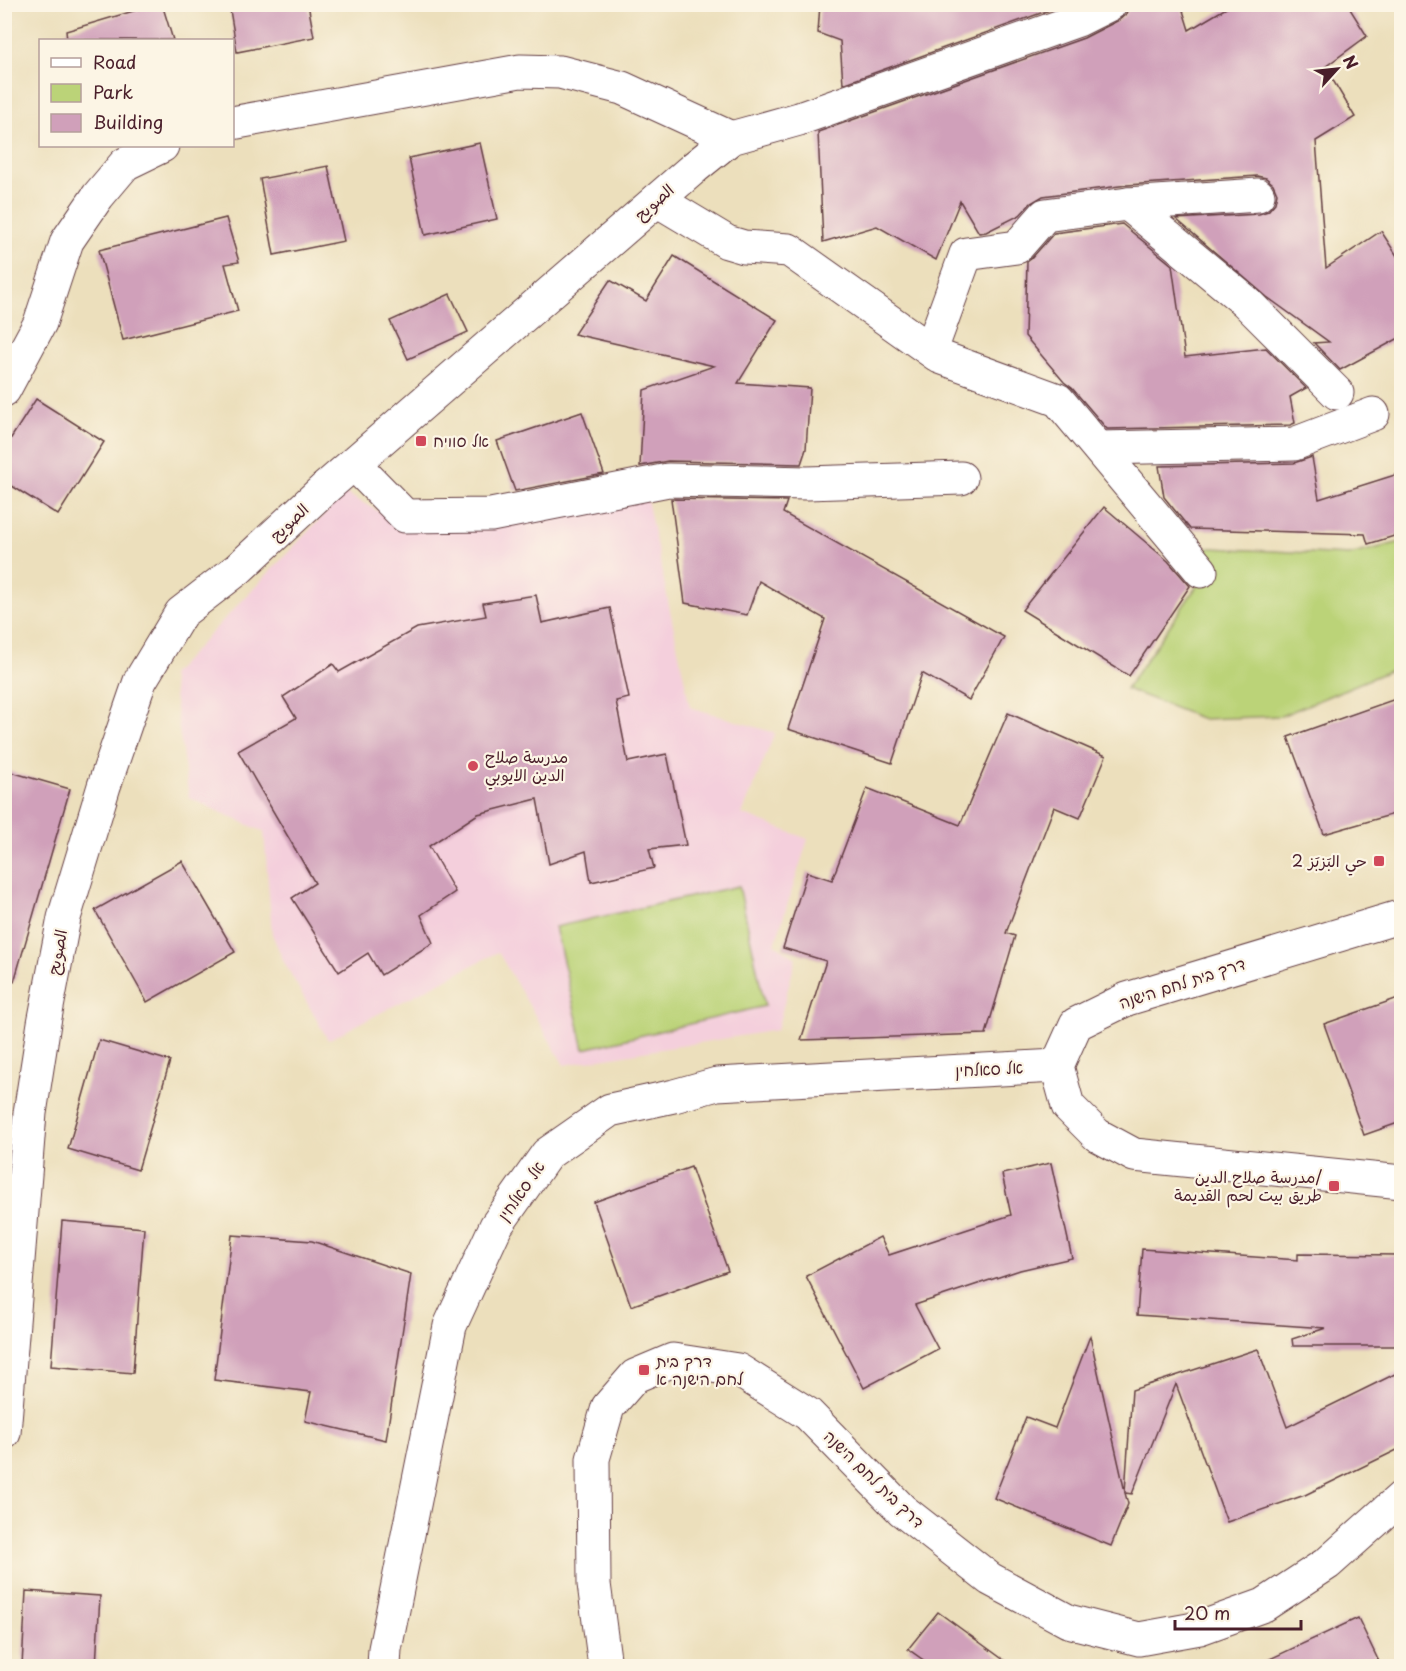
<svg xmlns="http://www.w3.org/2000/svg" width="1406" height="1671" font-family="'Playpen Sans','Playpen Sans Arabic','Playpen Sans Hebrew',sans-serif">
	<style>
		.built { fill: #f4cfdc }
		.green { fill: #bbd378; stroke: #827952; stroke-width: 1.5 }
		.building { fill: #d0a0ba }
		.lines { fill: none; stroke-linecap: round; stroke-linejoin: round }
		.minor-casing { stroke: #623c41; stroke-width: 35 }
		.tertiary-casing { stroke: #623c41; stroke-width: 35 }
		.minor { stroke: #fff; stroke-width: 33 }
		.tertiary { stroke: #fff; stroke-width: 33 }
		.poi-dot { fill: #d1495b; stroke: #fcf5e5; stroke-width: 2 }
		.labels { text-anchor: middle; stroke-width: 4.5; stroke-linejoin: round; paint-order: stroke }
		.street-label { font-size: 16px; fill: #4a1f2b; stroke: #fcf5e5 }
		.poi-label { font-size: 16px; fill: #4a1f2b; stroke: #fcf5e5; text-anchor: start }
	</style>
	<rect width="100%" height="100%" fill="#fcf5e5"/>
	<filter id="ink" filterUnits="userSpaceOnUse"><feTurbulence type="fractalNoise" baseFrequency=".0167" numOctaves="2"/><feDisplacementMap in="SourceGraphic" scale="12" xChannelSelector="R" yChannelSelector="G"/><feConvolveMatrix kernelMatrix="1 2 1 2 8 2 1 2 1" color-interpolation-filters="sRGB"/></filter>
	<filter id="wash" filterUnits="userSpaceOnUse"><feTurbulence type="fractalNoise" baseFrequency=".008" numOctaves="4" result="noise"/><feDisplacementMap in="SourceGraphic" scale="24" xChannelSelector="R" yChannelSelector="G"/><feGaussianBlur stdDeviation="1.35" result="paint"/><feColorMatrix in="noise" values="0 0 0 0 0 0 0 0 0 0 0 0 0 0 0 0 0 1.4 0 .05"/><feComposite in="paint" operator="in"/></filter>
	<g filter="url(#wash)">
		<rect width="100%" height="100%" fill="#ecdfbc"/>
		<polygon class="built" points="345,493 409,528 646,494 690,707 775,733 742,814 808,839 775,944 796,958 777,1030 564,1065 498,952 328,1040 284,962 272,934 264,832 189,798 171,675"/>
		<g class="green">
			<polygon points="1401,542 1401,666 1281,716 1203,719 1126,689 1197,586 1193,547 1349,555"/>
			<polygon points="739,886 765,1006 584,1049 555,927"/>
		</g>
		<g id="blocks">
			<g class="building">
				<polygon points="157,4 162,4 173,40 67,40 66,31"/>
				<polygon points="229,4 308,4 314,37 237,52"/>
				<polygon points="820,4 1066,4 843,84 840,41 818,33"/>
				<polygon points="1129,4 1181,4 1189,30 1233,4 1347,4 1367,36 1325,67 1355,117 1316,141 1326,268 1381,231 1401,262 1401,337 1340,370 1314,343 1329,342 1267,297 1176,219 1259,214 1268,211 1275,203 1277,193 1273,184 1266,178 1257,176 1127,185 1043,196 1031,203 1020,215 986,232 979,233 960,201 936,260 877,226 823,242 818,132 1084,38 1119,20 1126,14"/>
				<polygon points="480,143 497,219 425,235 409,158"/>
				<polygon points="328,166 344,241 274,255 260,179"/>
				<polygon points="226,218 239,262 225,264 238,311 123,340 99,250"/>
				<polygon points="1122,224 1172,265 1185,357 1266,348 1306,388 1290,397 1295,423 1290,425 1107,429 1072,388 1064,382 1025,336 1027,262 1031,259 1054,233"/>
				<polygon points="674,256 777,320 738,383 810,388 806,449 801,464 668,461 640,466 644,390 714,366 574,334 610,280 646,301"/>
				<polygon points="450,294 468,332 408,359 390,321"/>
				<polygon points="36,399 104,442 58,515 4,481 4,449"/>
				<polygon points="582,412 604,474 515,491 497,441"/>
				<polygon points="1312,457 1319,499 1401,473 1401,534 1368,544 1365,534 1190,529 1164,497 1159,466 1294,463"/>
				<polygon points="671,499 787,501 783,513 1004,637 969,700 922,673 892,763 788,729 825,619 759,581 747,615 685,603"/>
				<polygon points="1104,507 1168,561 1190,586 1129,676 1022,610"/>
				<polygon points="536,595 542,623 610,608 629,698 616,701 628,762 667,754 686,845 649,849 654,868 591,882 586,851 549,864 537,799 478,814 429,846 455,892 421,915 433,943 381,975 368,953 339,972 292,898 315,883 238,751 296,718 283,697 333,664 339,672 417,628 486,616 483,603"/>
				<polygon points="1401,697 1401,812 1324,834 1288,737"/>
				<polygon points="1008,713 1106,756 1080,818 1054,807 1006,933 1015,936 986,1034 801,1040 826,961 783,948 807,872 832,880 867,788 960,825"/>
				<polygon points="4,770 70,789 14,982 4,980"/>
				<polygon points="182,861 235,952 147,1002 95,910"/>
				<polygon points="1401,997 1401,1122 1364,1135 1324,1024"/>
				<polygon points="99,1040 170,1061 138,1170 68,1149"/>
				<polygon points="1051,1163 1072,1258 1020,1270 915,1305 938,1349 864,1388 806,1276 880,1237 889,1255 1011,1215 1002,1174"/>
				<polygon points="691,1167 728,1271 631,1306 594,1202"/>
				<polygon points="62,1221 144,1228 133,1373 51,1366"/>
				<polygon points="232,1235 312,1241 411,1274 386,1440 305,1421 311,1392 214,1380"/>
				<polygon points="1142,1249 1298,1260 1298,1254 1401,1255 1401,1346 1293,1346 1292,1339 1326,1328 1137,1315"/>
				<polygon points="1090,1336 1125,1492 1132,1390 1258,1349 1287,1427 1401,1371 1401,1448 1305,1495 1227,1522 1176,1384 1132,1494 1125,1493 1128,1504 1111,1546 994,1498 1026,1417 1055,1428"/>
				<polygon points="26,1591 100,1596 96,1666 22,1666"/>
				<polygon points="938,1612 1012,1666 932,1666 908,1649"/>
				<polygon points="1358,1618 1381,1666 1255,1666"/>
			</g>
		</g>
	</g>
	<g filter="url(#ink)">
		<use href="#blocks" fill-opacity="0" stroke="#623c41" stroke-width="1.5"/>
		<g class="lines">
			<g class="minor-casing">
				<g id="minor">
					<polyline points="232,123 520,71 560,72 622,88 731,138"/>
					<polyline points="1258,195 1128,204 1245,301 1337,393"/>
					<polyline points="657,200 727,242 744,247 789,250 940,357 1058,400 1201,571"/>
					<polyline points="931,350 966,254 1017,247 1045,215 1128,204"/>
					<polyline points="4,390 40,323 67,241 98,196 125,164 162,146"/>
					<polyline points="1099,448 1294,444 1373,414"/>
					<polyline points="354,464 405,516 491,515 668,480 807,483 961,478"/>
					<polyline points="384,1666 385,1649 450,1326 496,1226 547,1154 610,1110 674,1096 717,1084 1057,1066"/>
				</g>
			</g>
			<g class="tertiary-casing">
				<g id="tertiary">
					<polyline points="1402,916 1127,999 1076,1024 1057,1066 1068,1106 1097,1135 1134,1155 1402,1182"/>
					<polyline points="4,1433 30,1113 44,1023 64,918 104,786 140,681 181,613 238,569 323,490 695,167 731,138 799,119 1078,20 1110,4"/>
					<polyline points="605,1666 594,1584 593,1459 608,1407 635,1376 673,1360 738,1370 808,1414 902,1510 990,1579 1068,1621 1139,1639 1200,1628 1264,1605 1328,1563 1402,1497"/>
				</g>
			</g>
			<use href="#minor" class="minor"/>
			<use href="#tertiary" class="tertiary"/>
		</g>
	</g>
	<g class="poi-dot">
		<rect x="415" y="435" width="12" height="12" rx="3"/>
		<circle cx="473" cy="766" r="6"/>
		<rect x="1373" y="855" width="12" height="12" rx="3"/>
		<rect x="1328" y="1180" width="12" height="12" rx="3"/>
		<rect x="638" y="1364" width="12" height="12" rx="3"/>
	</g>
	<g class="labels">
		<g class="street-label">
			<text transform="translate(654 202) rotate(-41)" y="6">الصويح</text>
			<text transform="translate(289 522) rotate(-43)" y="6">الصويح</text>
			<text transform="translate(57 952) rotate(-79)" y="6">الصويح</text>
			<text transform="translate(1182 983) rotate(-18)" y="6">דרך בית לחם הישנה</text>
			<text transform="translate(989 1069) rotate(-3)" y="6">אל סאלחין</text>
			<text transform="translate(521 1191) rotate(-55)" y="6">אל סאלחין</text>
			<text transform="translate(874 1479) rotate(44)" y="6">דרך בית לחם הישנה</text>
		</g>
		<g class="poi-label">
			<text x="433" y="447">אל סוויח</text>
			<text x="485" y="763">مدرسة صلاح<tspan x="485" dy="18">الدين الايوبي</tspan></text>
			<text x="1367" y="867" text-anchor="end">حي البَزبَز 2</text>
			<text x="1322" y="1183" text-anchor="end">مدرسة صلاح الدين/<tspan x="1322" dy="18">طريق بيت لحم القديمة</tspan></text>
			<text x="656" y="1367">דרך בית<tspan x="656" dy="18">לחם הישנה א</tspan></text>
		</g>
	</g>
	<rect width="1406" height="1671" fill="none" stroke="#fcf5e5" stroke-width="24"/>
	<rect x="39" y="39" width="195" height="108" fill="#fcf5e5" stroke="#b59f9b" stroke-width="1.5"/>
	<rect x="51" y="58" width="30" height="9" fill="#ffffff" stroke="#b59f9b" stroke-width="1.5"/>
	<text x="93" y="69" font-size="18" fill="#4a1f2b">Road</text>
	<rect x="51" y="84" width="30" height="18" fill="#bbd378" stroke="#b59f9b" stroke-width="1.5"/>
	<text x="93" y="99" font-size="18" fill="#4a1f2b">Park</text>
	<rect x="51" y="114" width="30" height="18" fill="#d0a0ba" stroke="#b59f9b" stroke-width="1.5"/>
	<text x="93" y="129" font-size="18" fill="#4a1f2b">Building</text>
	<g transform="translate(1337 69) rotate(63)" stroke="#fcf5e5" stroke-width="4.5" paint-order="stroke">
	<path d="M0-4.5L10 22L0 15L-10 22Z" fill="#4a1f2b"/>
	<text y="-9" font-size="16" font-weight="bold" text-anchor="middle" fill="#4a1f2b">N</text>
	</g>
	<path d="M1175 1620v9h126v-9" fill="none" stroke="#4a1f2b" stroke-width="3"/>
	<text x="1184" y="1620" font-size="18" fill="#4a1f2b" stroke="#fcf5e5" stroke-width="4.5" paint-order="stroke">20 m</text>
</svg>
